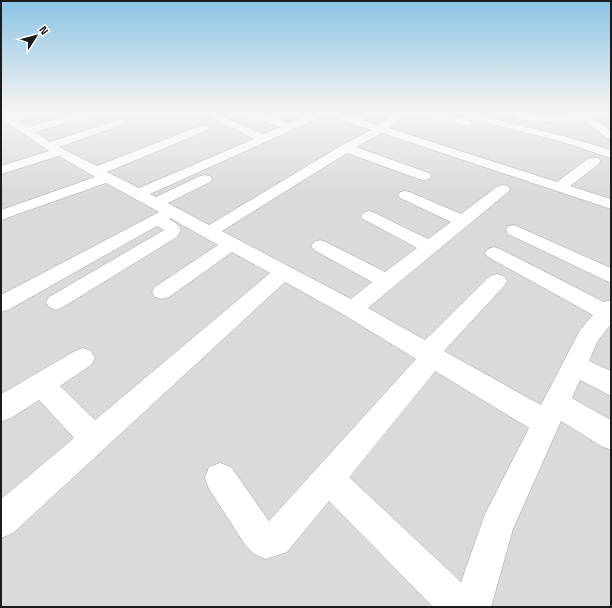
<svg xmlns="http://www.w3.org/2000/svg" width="612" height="608" font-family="'Titillium Web',sans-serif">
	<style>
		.residential { fill: #dbd9d9 }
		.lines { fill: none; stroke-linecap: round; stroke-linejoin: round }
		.minor-casing { stroke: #a3a3a3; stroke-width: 1 }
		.minor { fill: #fff; fill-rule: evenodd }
	</style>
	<rect width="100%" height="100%" fill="#efe8e1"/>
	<polygon class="residential" points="1,111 558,111 595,118 590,111 611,111 611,607 1,607"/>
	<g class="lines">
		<g class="minor-casing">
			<g id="minor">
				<path d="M 1,111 L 5,111 L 10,114 L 21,111 L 39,111 L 38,113 L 16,119 L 28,127 L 84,111 L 101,111 L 100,113 L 36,132 L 50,142 L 117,120 L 125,120 L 126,122 L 125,124 L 59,147 L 97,166 L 200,126 L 208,126 L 210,128 L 208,130 L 107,172 L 139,188 L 254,139 L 197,111 L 211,111 L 263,134 L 280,127 L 238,113 L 237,111 L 253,111 L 289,123 L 308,115 L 302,111 C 309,111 318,109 322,115 L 321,117 L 150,194 L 156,197 L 200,176 L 205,175 L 210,176 L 212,179 L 210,182 L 168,203 L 209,225 L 342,145 L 371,130 L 321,113 L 320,111 L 336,111 L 354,117 C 369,111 378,110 394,113 L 397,111 L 409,111 L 389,128 L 557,182 L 589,158 L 599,158 L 600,161 L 599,164 L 570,186 L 611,199 L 611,209 L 382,133 L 356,147 L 429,173 L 431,176 L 429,179 L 424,180 L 419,179 L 347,153 L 222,231 L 351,299 L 372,282 L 314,250 L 311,246 L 314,242 L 320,240 L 326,242 L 385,272 L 417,248 L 363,219 L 361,216 L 363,213 L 369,211 L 375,213 L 428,239 L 451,222 L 400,198 L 398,195 L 400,192 L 405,191 L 410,192 L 461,214 L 498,186 L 503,185 L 508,186 L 510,189 L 508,192 L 368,308 L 425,340 L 490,276 L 497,274 L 504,276 L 507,281 L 504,286 L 444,351 L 541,405 L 580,330 L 593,315 L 488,257 L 485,253 L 488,249 L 494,247 L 500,249 L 604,302 L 611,300 L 611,324 L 597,342 L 589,361 L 611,371 L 611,396 L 580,380 L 572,398 L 611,420 L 611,450 L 601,446 L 561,421 L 513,529 L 491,607 L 433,607 L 329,501 L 287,552 L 266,559 L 254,554 L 246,546 L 209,489 L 205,478 L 209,467 L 220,463 L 231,467 L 269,521 L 416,359 L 344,315 L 285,282 L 13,533 L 1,538 L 1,499 L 74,438 L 39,400 L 11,418 L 1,422 L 1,394 L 75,351 L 83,348 L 91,351 L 95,358 L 91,365 L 60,386 L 95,420 L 270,273 L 232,252 L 169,297 L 162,299 L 155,297 L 152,292 L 155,287 L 218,245 L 170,218 L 169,219 L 176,223 L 181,230 L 177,237 L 63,307 L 56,310 L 49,307 L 46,302 L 49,297 L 164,230 L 157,226 L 8,310 L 1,312 L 1,295 L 159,212 L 106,183 L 1,220 L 1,210 L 95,177 L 59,156 L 1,174 L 1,166 L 49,151 L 1,118 ZM 375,115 L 388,118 L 379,125 L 364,120 ZM 435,371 L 529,428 L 485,514 L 461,582 L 349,477 Z"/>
				<polygon points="412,111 431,111 471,121 472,123 467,126 413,113"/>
				<polygon points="447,111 465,111 567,137 611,150 611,158 559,141 448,113"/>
				<path d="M 572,111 L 584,111 L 611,131 L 611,139 L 607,138 L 583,120 C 569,121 522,125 513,115 L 518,112 L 545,116 L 575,114 Z"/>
				<polygon points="514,225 611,268 611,283 508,234 506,230 508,226"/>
			</g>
		</g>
		<use href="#minor" class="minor"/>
	</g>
	<linearGradient id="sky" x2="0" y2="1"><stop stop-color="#8ac4e5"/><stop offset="0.57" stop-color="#f8f5f2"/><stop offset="1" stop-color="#f8f5f2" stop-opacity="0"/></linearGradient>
	<rect width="612" height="196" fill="url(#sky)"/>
	<rect width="612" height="608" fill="none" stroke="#1c1c1c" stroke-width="4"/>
	<g transform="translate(36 36) rotate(54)" stroke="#ffffff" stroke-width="3" paint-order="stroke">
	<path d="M0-3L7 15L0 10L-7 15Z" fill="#1c1c1c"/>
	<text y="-6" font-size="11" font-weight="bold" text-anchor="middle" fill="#1c1c1c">N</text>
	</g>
</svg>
